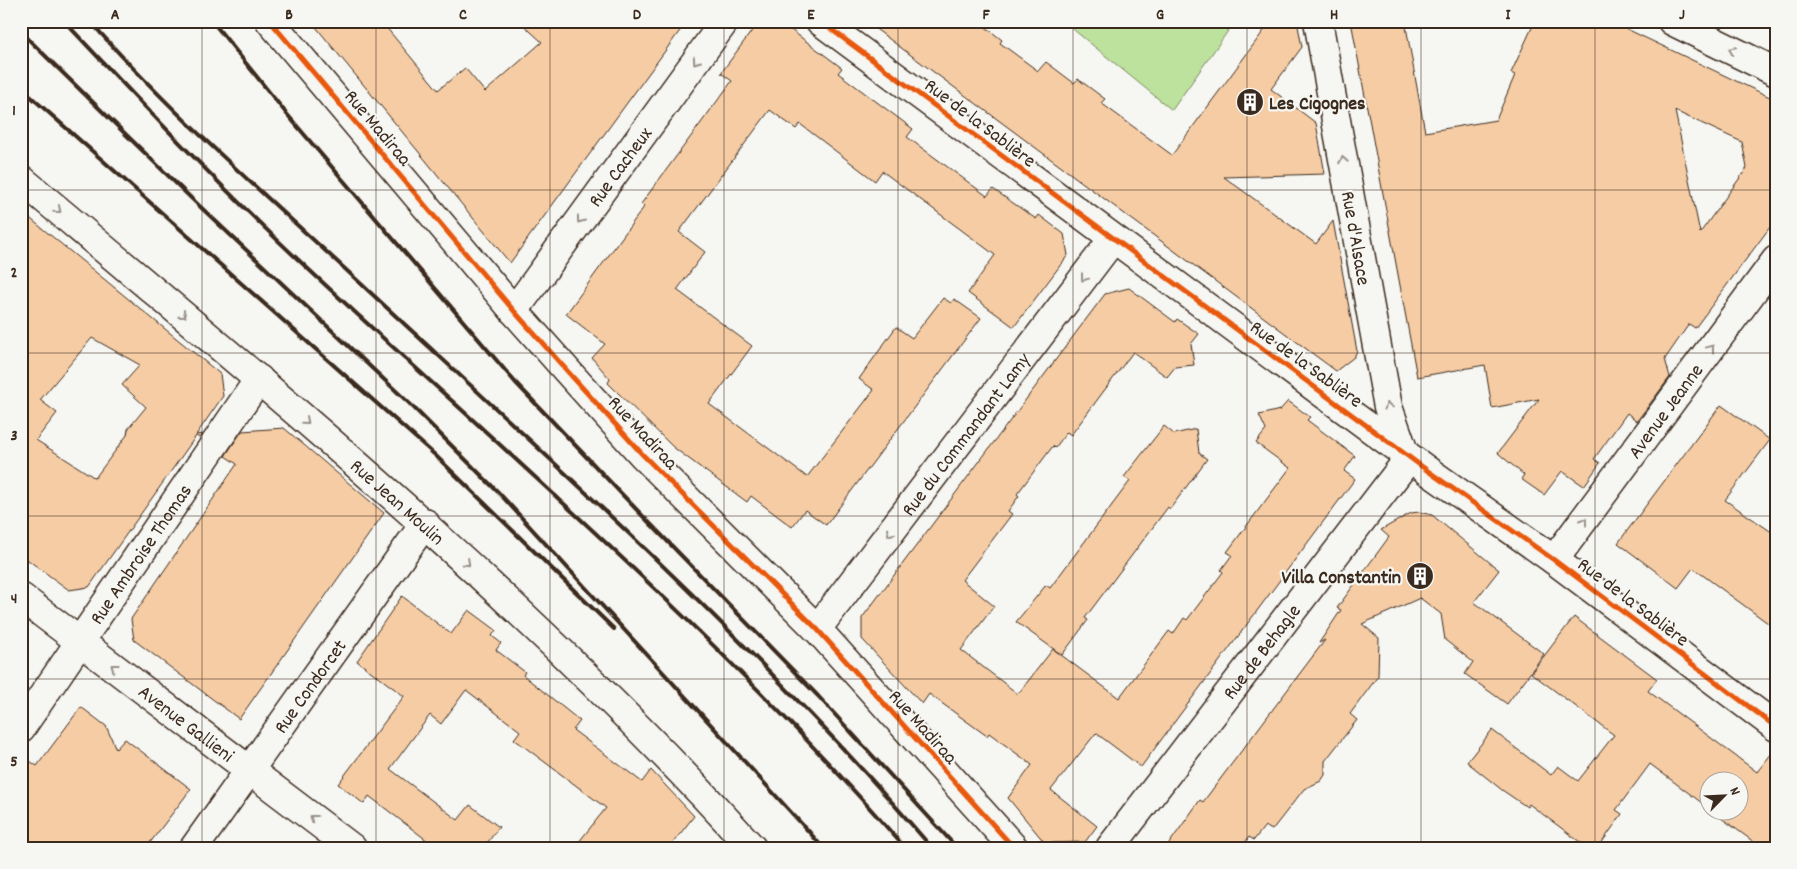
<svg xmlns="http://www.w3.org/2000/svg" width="1797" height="869" font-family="Dekko,sans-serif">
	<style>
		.green { fill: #bce29e; stroke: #7c865e }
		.building { fill: #f5cca4; stroke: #3b2a1e; fill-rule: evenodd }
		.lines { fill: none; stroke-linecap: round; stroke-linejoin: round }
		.minor-casing { stroke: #3b2a1e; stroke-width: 31 }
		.minor { stroke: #f6f6f2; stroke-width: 28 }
		.rail { stroke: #3b2a1e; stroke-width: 4 }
		.cycleway-casing { stroke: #f6f6f2; stroke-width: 8 }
		.cycleway { stroke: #e8590c; stroke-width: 5 }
		.oneway { stroke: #989088 }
		.grid { fill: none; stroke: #3b2a1e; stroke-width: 1; stroke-opacity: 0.55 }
		.labels { text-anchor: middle; stroke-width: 4.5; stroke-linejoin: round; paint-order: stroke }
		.poi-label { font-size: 20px; font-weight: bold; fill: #3b2a1e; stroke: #f6f6f2; text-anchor: start }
		.street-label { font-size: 20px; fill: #3b2a1e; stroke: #f6f6f2 }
		.neatline { fill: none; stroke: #3b2a1e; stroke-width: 2 }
		.grid-label { font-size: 16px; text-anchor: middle; font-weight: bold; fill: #3b2a1e }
	</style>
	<rect width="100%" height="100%" fill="#f6f6f2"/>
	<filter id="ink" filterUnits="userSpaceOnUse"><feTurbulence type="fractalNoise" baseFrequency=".02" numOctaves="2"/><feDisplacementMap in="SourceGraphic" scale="10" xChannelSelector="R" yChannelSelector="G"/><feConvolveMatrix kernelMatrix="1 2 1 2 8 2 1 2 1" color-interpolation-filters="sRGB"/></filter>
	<g filter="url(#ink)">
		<polygon class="green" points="1063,21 1235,21 1172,110"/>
		<g class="building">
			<polygon points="311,21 381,21 438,90 465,68 485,92 542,42 519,21 687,21 510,263"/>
			<polygon points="759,21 779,21 842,68 838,73 913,129 907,137 987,196 993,189 1036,219 1039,215 1064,234 1068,255 1014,327 968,293 995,255 882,171 875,181 800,124 796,129 770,110 679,232 705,252 677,290 752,346 709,404 807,477 874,390 859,379 896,327 912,338 943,298 951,303 954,299 981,318 826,525 805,510 792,527 751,496 747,502 673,447 608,383 610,379 592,358 605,344 566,314 644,207 641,204 732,81 721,73"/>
			<polygon points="865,21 978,21 1002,40 1000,43 1038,71 1046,62 1074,83 1078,79 1105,99 1101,103 1172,155 1271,21 1297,21 1302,47 1271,89 1316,123 1325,174 1224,177 1316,244 1333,221 1357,351 1354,357 1336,371"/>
			<path d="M 1351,21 L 1405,21 L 1425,132 L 1496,120 L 1515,75 L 1511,73 L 1535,21 L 1610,21 L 1776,100 L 1776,219 L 1695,328 L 1689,324 L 1665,359 L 1670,377 L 1637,421 L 1627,413 L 1594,459 L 1600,463 L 1584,486 L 1562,471 L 1544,495 L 1521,479 L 1524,475 L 1498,453 L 1539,399 L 1492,408 L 1485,365 L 1417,377 ZM 1675,111 L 1742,142 L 1747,168 L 1700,233 Z"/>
			<path d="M 21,211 L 220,374 L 223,396 L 196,435 L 202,434 L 200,438 L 196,436 L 89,587 L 69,590 L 21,555 ZM 92,338 L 140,365 L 122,385 L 146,407 L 128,429 L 127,435 L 95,478 L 36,440 L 57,413 L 40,400 Z"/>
			<polygon points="1129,288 1175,322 1177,319 1199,334 1191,344 1194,365 1175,367 1167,377 1133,352 1071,435 1067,432 1055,448 1053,446 1017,494 1019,496 1008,511 1012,514 962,580 994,606 961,650 1018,694 1053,649 1119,698 1169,631 1173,634 1184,618 1187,620 1223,572 1221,570 1232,555 1227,552 1290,468 1256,443 1266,430 1259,415 1280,410 1288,401 1310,417 1307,420 1355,456 1344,471 1355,479 1141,767 1096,733 1051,790 1097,826 1085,842 1045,843 1008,798 1032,765 989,733 987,736 929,694 922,704 862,639 862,618 1105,294"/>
			<polygon points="1721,405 1770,440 1725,500 1776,535 1776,629 1693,568 1678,588 1618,543"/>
			<polygon points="1164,426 1174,434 1196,429 1199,453 1207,459 1170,509 1168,507 1085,618 1088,620 1062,655 1016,622 1046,585 1050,588 1130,481 1124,477"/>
			<polygon points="284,428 384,513 239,719 134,640 131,619 237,464 225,456 242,431"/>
			<polygon points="1419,512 1432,515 1499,570 1474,602 1544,654 1507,704 1465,674 1473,662 1445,640 1441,614 1420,598 1362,624 1379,638 1378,676 1350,714 1357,720 1325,761 1325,775 1321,781 1304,789 1272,830 1265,826 1254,840 1249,837 1241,848 1166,848 1200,800 1203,802 1325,640 1319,643 1341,610 1337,608 1389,537 1381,530 1411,513"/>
			<polygon points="402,596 451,634 469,610 496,630 492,636 501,643 496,650 525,672 523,675 580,721 573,730 642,782 651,770 694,816 669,848 574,848 606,808 514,739 520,731 466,690 441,724 430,715 390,769 458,820 470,805 499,827 488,842 496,848 437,848 369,796 364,804 338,784 404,696 357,661"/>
			<polygon points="1574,617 1657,679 1648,691 1757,772 1776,748 1776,835 1766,848 1762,848 1713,812 1740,812 1740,782 1710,782 1710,809 1650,764 1616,810 1622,814 1598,848 1588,848 1529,804 1527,807 1502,790 1467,762 1492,730 1551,775 1558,766 1578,781 1614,735 1531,673"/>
			<polygon points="81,707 106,726 116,749 125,739 191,789 146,848 21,848 21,755 37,766"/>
		</g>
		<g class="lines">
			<g class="minor-casing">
				<g id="minor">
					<polyline points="270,21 514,311 569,373 643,455 817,629 1014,848"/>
					<polyline points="820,21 1428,471 1554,560 1776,727"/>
					<polyline points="1672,21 1776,72"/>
					<path id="s1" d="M 21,179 C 274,392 530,602 752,848"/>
					<path id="s2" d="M 514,311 L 725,21"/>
					<path id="s3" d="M 1554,560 L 1776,260"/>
					<path id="s4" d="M 21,597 L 352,848"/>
					<path id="s5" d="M 817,629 L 1113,239"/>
					<path id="s6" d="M 21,728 L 259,379"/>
					<path id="s7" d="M 194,848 L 425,523"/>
					<path id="s8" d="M 1110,848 L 1403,466 L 1404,452 L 1388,407 L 1318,21"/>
				</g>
			</g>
			<use href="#minor" class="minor"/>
			<g class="rail">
				<path d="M 64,21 C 143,105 221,188 305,266 C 509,456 722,637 905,848"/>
				<path d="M 90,21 C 172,115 267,196 358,281 C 555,464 757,644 932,848"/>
				<polyline points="212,21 286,113 515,382 636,509 818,696 957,848"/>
				<polyline points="21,32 191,198 410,404 500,494 810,833"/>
				<polyline points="21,88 435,455 614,629"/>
				<polyline points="805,827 823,848"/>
			</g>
			<g class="cycleway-casing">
				<g id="cycleway">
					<polyline points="270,21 514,311 569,373 643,455 817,629 1014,848"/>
					<polyline points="820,21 1428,471 1554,560 1776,727"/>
				</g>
			</g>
			<use href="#cycleway" class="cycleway"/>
		</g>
		<defs><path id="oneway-chevron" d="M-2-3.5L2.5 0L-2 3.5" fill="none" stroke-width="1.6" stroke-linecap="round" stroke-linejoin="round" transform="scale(1.25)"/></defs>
		<g class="oneway">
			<use href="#oneway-chevron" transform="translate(1732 50) rotate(-154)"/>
			<use href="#oneway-chevron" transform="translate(696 61) rotate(126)"/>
			<use href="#oneway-chevron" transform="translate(1343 160) rotate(-100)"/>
			<use href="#oneway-chevron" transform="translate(58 210) rotate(40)"/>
			<use href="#oneway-chevron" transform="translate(580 220) rotate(126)"/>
			<use href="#oneway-chevron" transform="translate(1084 278) rotate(127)"/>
			<use href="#oneway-chevron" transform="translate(183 315) rotate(40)"/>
			<use href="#oneway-chevron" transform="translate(1711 348) rotate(-54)"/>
			<use href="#oneway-chevron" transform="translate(1388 406) rotate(-105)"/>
			<use href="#oneway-chevron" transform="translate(306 421) rotate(41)"/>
			<use href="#oneway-chevron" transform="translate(1584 521) rotate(-54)"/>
			<use href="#oneway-chevron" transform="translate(890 533) rotate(128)"/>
			<use href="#oneway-chevron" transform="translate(467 563) rotate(43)"/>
			<use href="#oneway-chevron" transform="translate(114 667) rotate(-143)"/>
			<use href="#oneway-chevron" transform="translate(313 818) rotate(-143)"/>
		</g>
	</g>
	<path class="grid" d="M 202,21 L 202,848M 376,21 L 376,848M 550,21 L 550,848M 724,21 L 724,848M 898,21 L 898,848M 1073,21 L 1073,848M 1247,21 L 1247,848M 1421,21 L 1421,848M 1595,21 L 1595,848M 21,190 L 1776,190M 21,353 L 1776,353M 21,516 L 1776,516M 21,679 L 1776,679"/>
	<defs>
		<g id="building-disc" transform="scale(1.4375)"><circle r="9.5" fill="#3b2a1e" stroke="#f6f6f2"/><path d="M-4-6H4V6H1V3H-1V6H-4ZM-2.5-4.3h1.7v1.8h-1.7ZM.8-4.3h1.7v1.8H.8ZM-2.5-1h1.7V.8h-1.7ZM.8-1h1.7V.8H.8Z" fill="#fff"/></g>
	</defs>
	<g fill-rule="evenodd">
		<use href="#building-disc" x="1250" y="102"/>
		<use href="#building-disc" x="1420" y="576"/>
	</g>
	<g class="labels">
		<g class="poi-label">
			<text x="1269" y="109">Les Cigognes</text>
			<text x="1401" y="583" text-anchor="end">Villa Constantin</text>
		</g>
		<g class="street-label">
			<text transform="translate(981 122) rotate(37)" y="7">Rue de la Sablière</text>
			<text transform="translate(379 127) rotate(50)" y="7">Rue Madiraa</text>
			<text dy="7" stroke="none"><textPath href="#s2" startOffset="179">Rue Cacheux</textPath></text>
			<text transform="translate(1357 238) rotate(80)" y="7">Rue d'Alsace</text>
			<text transform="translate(1307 363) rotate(36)" y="7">Rue de la Sablière</text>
			<text dy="7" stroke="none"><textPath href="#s3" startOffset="186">Avenue Jeanne</textPath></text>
			<text transform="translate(644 432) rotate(47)" y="7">Rue Madiraa</text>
			<text dy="7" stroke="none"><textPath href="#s5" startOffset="245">Rue du Commandant Lamy</textPath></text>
			<text dy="7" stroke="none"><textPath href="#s1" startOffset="496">Rue Jean Moulin</textPath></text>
			<text dy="7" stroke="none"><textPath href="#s6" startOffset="211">Rue Ambroise Thomas</textPath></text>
			<text transform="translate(1634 601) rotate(37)" y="7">Rue de la Sablière</text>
			<text dy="7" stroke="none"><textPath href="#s8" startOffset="248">Rue de Behagle</textPath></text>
			<text dy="7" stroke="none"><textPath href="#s7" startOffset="199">Rue Condorcet</textPath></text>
			<text dy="7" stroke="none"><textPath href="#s4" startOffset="208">Avenue Gallieni</textPath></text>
			<text transform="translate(924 726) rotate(48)" y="7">Rue Madiraa</text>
		</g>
	</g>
	<rect width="1797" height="869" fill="none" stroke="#f6f6f2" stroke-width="55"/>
	<g transform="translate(1724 796) rotate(66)"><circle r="24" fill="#f6f6f2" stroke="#aba49d"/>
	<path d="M0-4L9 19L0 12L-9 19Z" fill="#3b2a1e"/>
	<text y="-8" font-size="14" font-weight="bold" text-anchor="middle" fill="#3b2a1e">N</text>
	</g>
	<rect x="28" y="28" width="1742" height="814" class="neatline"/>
	<g class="grid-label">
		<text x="115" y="19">A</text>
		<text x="289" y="19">B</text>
		<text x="463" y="19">C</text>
		<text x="637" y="19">D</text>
		<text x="811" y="19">E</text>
		<text x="986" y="19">F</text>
		<text x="1160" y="19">G</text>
		<text x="1334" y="19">H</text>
		<text x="1508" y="19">I</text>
		<text x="1682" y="19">J</text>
		<text x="14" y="115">1</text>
		<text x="14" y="277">2</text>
		<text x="14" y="440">3</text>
		<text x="14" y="603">4</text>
		<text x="14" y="766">5</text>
	</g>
</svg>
